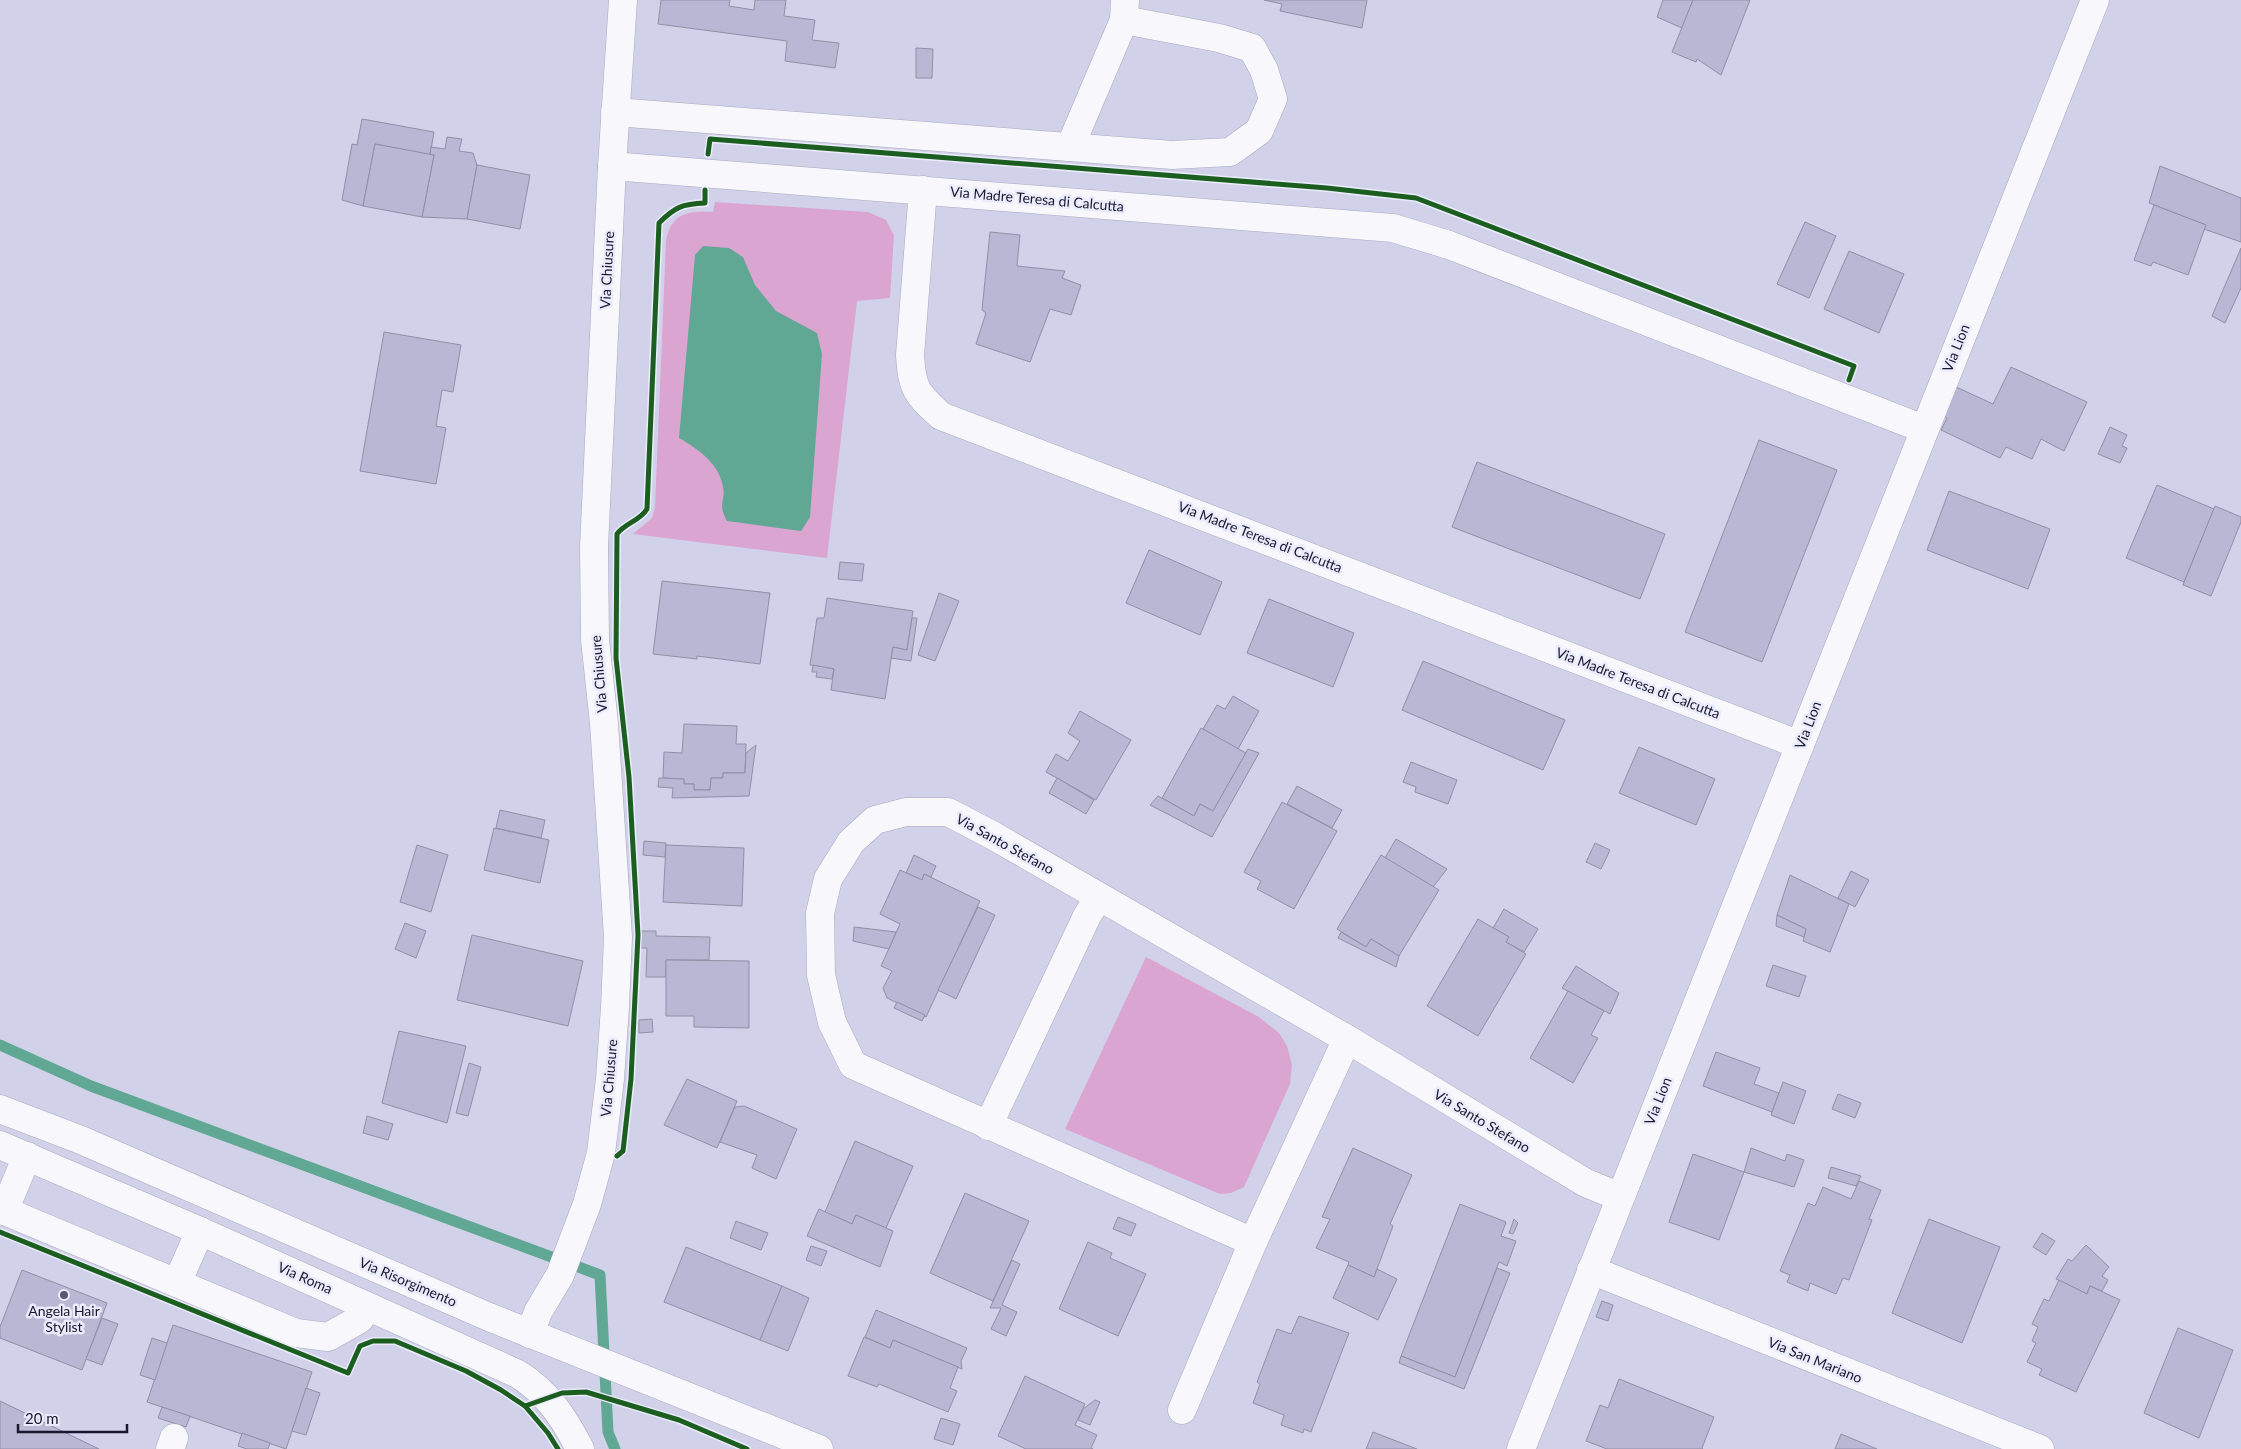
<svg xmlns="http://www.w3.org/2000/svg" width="2241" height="1449" font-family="Lato,sans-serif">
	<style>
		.green { fill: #daa5d1 }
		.water { fill: #60a893 }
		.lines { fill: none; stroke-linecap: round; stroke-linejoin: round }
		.stream { stroke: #60a893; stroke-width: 11 }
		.building { fill: #b8b8d5; stroke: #908fa5 }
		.minor-casing { stroke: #a8a8bf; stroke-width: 29 }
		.major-casing { stroke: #a8a8bf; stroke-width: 29 }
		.minor { stroke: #f8f8fc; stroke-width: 28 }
		.major { stroke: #f8f8fc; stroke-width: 28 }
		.cycleway-casing { stroke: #ebecfb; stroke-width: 8 }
		.cycleway { stroke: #1b5e20; stroke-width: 5 }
		.poi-dot { fill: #585870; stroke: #ebecfb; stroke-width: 2 }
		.labels { text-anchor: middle; stroke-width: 5; stroke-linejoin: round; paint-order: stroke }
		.street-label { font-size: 14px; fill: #17162f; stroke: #ebecfb }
		.poi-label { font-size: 14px; fill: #17162f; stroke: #ebecfb }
	</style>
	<rect width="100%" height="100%" fill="#d1d2e9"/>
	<g class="green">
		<path d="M 715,202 L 868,212 L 886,220 L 894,235 L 890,298 L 857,301 L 827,558 L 633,534 L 652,518 L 655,507 L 666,240 C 672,212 689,211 713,212 Z"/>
		<polygon points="1146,957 1259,1017 1279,1033 1287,1046 1292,1065 1290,1084 1244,1187 1231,1193 1220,1194 1065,1129"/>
	</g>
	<path class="water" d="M 703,246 L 729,248 L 743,257 L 755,285 L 776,311 L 817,333 L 822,354 L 810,517 L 801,531 L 727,521 C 717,503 726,502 723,487 C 719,463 698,449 679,438 L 695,255 Z"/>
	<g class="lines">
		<polyline class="stream" points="0,1045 91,1086 600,1275 608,1432 615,1449"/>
	</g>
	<g class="building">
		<polygon points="661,0 730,0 729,6 754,10 755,0 786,0 784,16 815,20 812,40 839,43 835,68 785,61 787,41 658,24"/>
		<polygon points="1264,0 1367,0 1362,28 1280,11 1282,4"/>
		<polygon points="1663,0 1693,0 1682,28 1657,17"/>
		<polygon points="1693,0 1750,0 1721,75 1697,59 1696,62 1672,52"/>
		<polygon points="916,48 933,49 932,78 916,78"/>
		<polygon points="362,119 434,132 430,155 375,144 363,206 342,200 352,144 357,145"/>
		<polygon points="447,137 462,139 459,151 473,153 477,165 467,219 422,217 434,155 430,155 431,147 445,149"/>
		<polygon points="375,144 434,155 422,217 363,206"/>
		<polygon points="477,165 530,175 520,229 467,219"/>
		<polygon points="2160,166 2241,198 2241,242 2204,229 2206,225 2149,203"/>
		<polygon points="2154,205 2206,225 2188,275 2153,262 2151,266 2134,260"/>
		<polygon points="1805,222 1836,236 1809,298 1777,284"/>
		<polygon points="990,232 1020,235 1017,266 1065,271 1062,278 1081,285 1071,315 1050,309 1030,362 976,344 986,313 982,310"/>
		<polygon points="2241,248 2241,288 2225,323 2212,316"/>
		<polygon points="1849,251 1904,274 1879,333 1824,309"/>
		<polygon points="384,332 461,345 453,392 442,390 436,426 446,428 436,484 360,471"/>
		<polygon points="2011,367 2087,402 2064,451 2041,439 2032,459 2006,447 2000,458 1941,430 1947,418 1941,415 1954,386 1993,404"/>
		<polygon points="2110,427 2127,435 2122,446 2127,448 2120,463 2098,454"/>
		<polygon points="1759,440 1837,470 1762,662 1685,632"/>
		<polygon points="1477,462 1665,534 1640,599 1452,527"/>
		<polygon points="2157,485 2214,509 2184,582 2126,558"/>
		<polygon points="1949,491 2050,529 2028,589 1927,550"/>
		<polygon points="2215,506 2241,517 2241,522 2211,596 2183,585"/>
		<polygon points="1149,550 1222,582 1200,635 1126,603"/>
		<polygon points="840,562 864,564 862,581 838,579"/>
		<polygon points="662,581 770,593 760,664 697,656 697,659 653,654"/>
		<polygon points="939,593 959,601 935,661 918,655"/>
		<polygon points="827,598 913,611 907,650 893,647 885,699 831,690 834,669 810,665 817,618 824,618"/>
		<polygon points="1269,599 1354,633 1333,687 1247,653"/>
		<polygon points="912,618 917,618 911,661 891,658 893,647 907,650"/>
		<polygon points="1423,661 1565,720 1543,770 1402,710"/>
		<polygon points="813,665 834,669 832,679 816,677 817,672 812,672"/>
		<polygon points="1233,696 1259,711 1238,749 1203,729 1217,705 1225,709"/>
		<polygon points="1080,711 1131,740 1096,800 1046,772 1056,754 1068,761 1080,741 1068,733"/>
		<polygon points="684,724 737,726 736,744 746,744 745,773 723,773 723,778 711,778 710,790 694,790 694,784 684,784 684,779 663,778 664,752 682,753"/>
		<polygon points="1201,728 1246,753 1213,811 1200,804 1194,816 1162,798"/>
		<polygon points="756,745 749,796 672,798 673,788 658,787 659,778 684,779 684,784 694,784 694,790 710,790 711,778 723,778 723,773 745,773 746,753"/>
		<polygon points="1639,747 1715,779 1696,825 1619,793"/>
		<polygon points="1248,749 1259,753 1212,837 1150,805 1158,796 1194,816 1200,804 1213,811"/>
		<polygon points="1411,762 1457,780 1448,804 1415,792 1416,787 1403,782"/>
		<polygon points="1057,778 1094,800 1086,814 1049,793"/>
		<polygon points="1297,786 1342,810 1332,828 1287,804"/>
		<polygon points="1282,802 1337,831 1294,909 1257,889 1261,881 1244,872"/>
		<polygon points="500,810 545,820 541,838 496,828"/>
		<polygon points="494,828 549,840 540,883 484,870"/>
		<polygon points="1396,839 1447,869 1433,887 1385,858"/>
		<polygon points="644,841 666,843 665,857 643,855"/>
		<polygon points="1595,843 1610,850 1601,869 1586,862"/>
		<polygon points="417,845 448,855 431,912 400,902"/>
		<polygon points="666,845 744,848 742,906 663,902"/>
		<polygon points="914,855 936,866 931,877 924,874 922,880 906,873"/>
		<polygon points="1381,855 1439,890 1399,956 1371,939 1366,947 1337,929"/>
		<polygon points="900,870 922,880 924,874 980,901 926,1017 887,998 883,988 892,971 881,966 900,924 880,914"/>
		<polygon points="1851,871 1869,880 1855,907 1838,898"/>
		<polygon points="1790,875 1849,904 1830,952 1803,941 1806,929 1777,915"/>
		<polygon points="978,907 995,915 956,999 938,990"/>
		<polygon points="1504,909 1538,929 1524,952 1506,942 1509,937 1493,928"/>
		<polygon points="1777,915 1806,929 1804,937 1776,926"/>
		<polygon points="1478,919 1509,937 1506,942 1526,954 1478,1036 1427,1006"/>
		<polygon points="405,923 426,931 416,958 395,949"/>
		<polygon points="854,927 896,932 889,949 853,941"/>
		<polygon points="641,931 656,931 656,936 710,937 709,960 666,960 666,977 646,977 647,948 641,948"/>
		<polygon points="1341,932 1366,947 1371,939 1399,956 1396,967 1338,938"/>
		<polygon points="472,935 583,961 568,1026 457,1000"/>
		<polygon points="666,960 749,961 749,1028 694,1027 694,1016 666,1016"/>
		<polygon points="1773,965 1806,976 1799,997 1766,986"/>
		<polygon points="1576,966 1619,993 1610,1014 1562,988"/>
		<polygon points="1568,991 1604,1011 1591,1035 1598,1038 1573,1083 1530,1058"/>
		<polygon points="897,1002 925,1015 922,1021 894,1008"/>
		<polygon points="652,1019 653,1032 639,1033 639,1020"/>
		<polygon points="399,1031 466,1046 447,1123 382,1103"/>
		<polygon points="1716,1052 1760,1068 1754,1084 1779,1093 1772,1112 1703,1086"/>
		<polygon points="469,1063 481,1067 468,1116 456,1113"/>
		<polygon points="687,1079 737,1101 717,1148 664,1125"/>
		<polygon points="1783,1082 1806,1091 1794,1124 1771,1115"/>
		<polygon points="1838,1094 1861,1103 1855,1118 1832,1109"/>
		<polygon points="744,1106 797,1129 776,1179 752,1168 757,1155 720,1142 735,1107"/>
		<polygon points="367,1116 393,1124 388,1140 363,1133"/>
		<polygon points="855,1141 913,1166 886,1228 856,1215 852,1224 825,1212"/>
		<polygon points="1353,1148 1412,1175 1390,1224 1393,1226 1374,1277 1348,1265 1349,1262 1316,1248 1330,1219 1322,1217"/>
		<polygon points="1751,1148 1785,1161 1787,1154 1804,1160 1794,1187 1744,1172"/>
		<polygon points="1693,1154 1744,1172 1719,1240 1669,1222"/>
		<polygon points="1831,1167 1861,1176 1856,1186 1828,1178"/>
		<polygon points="1859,1181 1881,1190 1869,1219 1872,1220 1849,1280 1843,1278 1836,1294 1810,1283 1808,1291 1787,1282 1790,1275 1780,1271 1808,1203 1815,1206 1823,1187 1851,1199"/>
		<polygon points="965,1193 1029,1221 993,1301 930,1273"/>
		<polygon points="1460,1204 1506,1222 1501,1236 1516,1241 1507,1266 1499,1262 1455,1377 1401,1356"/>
		<polygon points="819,1209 852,1224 856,1215 893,1231 880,1267 807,1236"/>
		<polygon points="1118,1217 1136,1224 1131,1236 1113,1229"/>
		<polygon points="1514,1219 1518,1223 1513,1234 1509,1233"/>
		<polygon points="1929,1219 2000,1247 1962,1343 1892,1313"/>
		<polygon points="736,1221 768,1233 761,1250 730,1238"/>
		<polygon points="2042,1233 2055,1241 2046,1255 2033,1247"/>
		<polygon points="1088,1242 1112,1253 1110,1258 1146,1274 1118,1336 1059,1309"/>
		<polygon points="2086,1245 2109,1267 2102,1276 2108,1280 2102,1291 2090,1286 2087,1294 2056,1279 2068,1259 2072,1261"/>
		<polygon points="811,1246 827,1251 821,1266 806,1260"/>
		<polygon points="686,1247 782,1286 760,1340 664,1302"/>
		<polygon points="1012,1260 1020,1264 1002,1305 1017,1312 1006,1336 991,1329 1001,1308 990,1308"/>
		<polygon points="1348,1265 1374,1277 1377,1269 1397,1279 1378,1320 1333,1298"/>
		<polygon points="1497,1268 1510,1273 1464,1389 1399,1363 1401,1356 1455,1377"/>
		<polygon points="22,1270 107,1303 82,1370 0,1338 0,1327"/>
		<polygon points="2059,1280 2087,1294 2090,1286 2120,1300 2076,1392 2039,1375 2042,1369 2027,1362 2036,1343 2032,1341 2038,1327 2032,1324 2044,1299 2049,1301"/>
		<polygon points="782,1286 809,1298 788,1351 760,1340"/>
		<polygon points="1602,1301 1613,1305 1608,1321 1596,1317"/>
		<polygon points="876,1310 967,1348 961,1361 962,1369 893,1340 890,1348 865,1337"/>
		<polygon points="1299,1316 1349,1333 1311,1432 1304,1429 1303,1433 1281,1425 1284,1415 1253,1403 1260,1384 1257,1382 1277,1329 1291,1334"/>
		<polygon points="102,1318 118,1324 102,1365 86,1359"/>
		<polygon points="173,1325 312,1372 286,1449 147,1402"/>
		<polygon points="2178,1328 2233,1350 2199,1438 2144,1413"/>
		<polygon points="864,1337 890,1348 893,1340 958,1367 950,1388 957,1391 948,1412 879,1384 877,1387 848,1376"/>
		<polygon points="152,1338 167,1343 155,1380 140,1375"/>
		<polygon points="1025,1376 1085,1404 1075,1425 1097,1435 1091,1448 1093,1449 1026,1449 998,1436"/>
		<polygon points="1619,1379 1714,1417 1702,1448 1703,1449 1607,1449 1586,1441 1600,1405 1608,1408"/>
		<polygon points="306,1388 320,1393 306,1435 292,1431"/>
		<polygon points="1095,1400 1100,1402 1090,1425 1078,1420 1083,1409"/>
		<polygon points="0,1401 99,1449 0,1449"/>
		<polygon points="162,1407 190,1416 186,1427 158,1418"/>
		<polygon points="941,1418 960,1424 953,1445 934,1439"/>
		<polygon points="1373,1432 1417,1449 1366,1449"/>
		<polygon points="242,1433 270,1443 268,1449 247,1449 238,1446"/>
		<polygon points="1841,1434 1877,1449 1835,1449"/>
	</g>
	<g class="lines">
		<g class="minor-casing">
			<g id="minor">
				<polyline points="615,112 1172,155 1230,152 1259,131 1273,99 1264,70 1252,48 1219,38 1124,20"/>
				<polyline points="1070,147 1124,20 1125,0"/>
				<polyline points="612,166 1393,228 1449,245 1924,429"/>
				<path d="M 923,190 L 910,355 C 912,389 916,393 941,416 L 1800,745"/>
				<polyline points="988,1126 1087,916 1098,898"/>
				<path d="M 0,1145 L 200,1231 L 518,1374 C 548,1393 564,1418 580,1449"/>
				<polyline points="0,1209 296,1333 328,1337 360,1319 366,1306"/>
				<polyline points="4,1211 27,1156"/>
				<polyline points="1253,1242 853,1065 832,1022 821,975 820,913 828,879 851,842 875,820 906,812 948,812 992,835 1347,1039 1586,1183 1620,1197"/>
				<polyline points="1591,1270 2040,1449"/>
				<polyline points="177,1283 200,1231"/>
				<polyline points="530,1334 538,1312 560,1275 587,1204 601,1153 610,1079 615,1007 618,937 604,723 595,640 594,547 612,166 623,0"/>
				<polyline points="1182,1410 1253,1242 1347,1039"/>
				<polyline points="170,1449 174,1438"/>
				<polyline points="1521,1449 2095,0"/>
			</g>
		</g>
		<g class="major-casing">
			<polyline id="major" points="0,1109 81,1140 489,1317 819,1449"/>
		</g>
		<use href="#minor" class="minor"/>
		<use href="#major" class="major"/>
		<g class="cycleway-casing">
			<g id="cycleway">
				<polyline points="708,154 710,139 1327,188 1416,198 1854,366 1849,380"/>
				<path d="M 617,1156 L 623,1151 L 631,1079 L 638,935 L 629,777 L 616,658 L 617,534 C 625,523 640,521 647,509 L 659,223 C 675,207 682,204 705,203 L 705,190"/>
				<polyline points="0,1232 348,1373 360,1346 373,1341 395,1341 466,1371 501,1390 525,1406 548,1433 558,1449"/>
				<polyline points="525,1406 562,1393 586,1392 679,1420 747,1449"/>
			</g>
		</g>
		<use href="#cycleway" class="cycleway"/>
	</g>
	<circle class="poi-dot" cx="64" cy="1295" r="5"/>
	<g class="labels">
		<g class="street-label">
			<text transform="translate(1037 199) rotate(5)" y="5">Via Madre Teresa di Calcutta</text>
			<text transform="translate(607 270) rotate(-87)" y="5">Via Chiusure</text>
			<text transform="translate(1956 348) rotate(-68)" y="5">Via Lion</text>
			<text transform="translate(1260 537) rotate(21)" y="5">Via Madre Teresa di Calcutta</text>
			<text transform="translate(599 674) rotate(-95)" y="5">Via Chiusure</text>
			<text transform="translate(1638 683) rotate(21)" y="5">Via Madre Teresa di Calcutta</text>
			<text transform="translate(1808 725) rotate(-69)" y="5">Via Lion</text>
			<text transform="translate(1005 844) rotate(29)" y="5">Via Santo Stefano</text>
			<text transform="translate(609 1078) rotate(-85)" y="5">Via Chiusure</text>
			<text transform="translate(1658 1101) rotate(-68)" y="5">Via Lion</text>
			<text transform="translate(1482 1121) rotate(31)" y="5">Via Santo Stefano</text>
			<text transform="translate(305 1278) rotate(24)" y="5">Via Roma</text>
			<text transform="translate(408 1282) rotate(23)" y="5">Via Risorgimento</text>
			<text transform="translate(1815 1360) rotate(22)" y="5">Via San Mariano</text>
		</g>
		<g class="poi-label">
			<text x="64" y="1316">Angela Hair<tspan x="64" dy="16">Stylist</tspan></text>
		</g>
	</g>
	<path d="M18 1424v8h109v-8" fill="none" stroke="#17162f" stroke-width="2.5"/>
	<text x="25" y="1424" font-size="15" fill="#17162f" stroke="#ebecfb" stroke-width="4" paint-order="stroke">20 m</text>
</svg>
